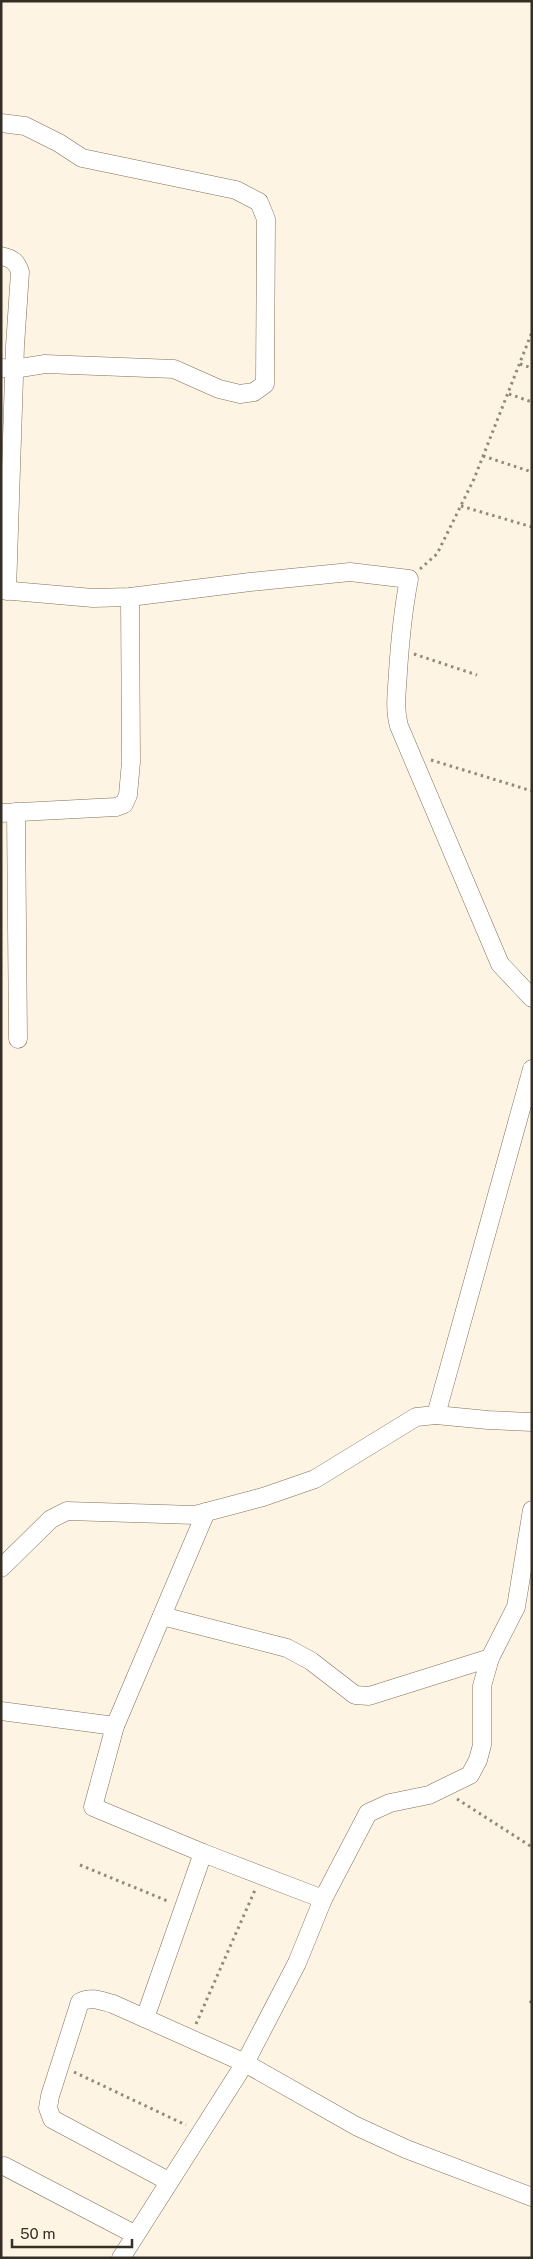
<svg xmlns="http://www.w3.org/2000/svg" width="533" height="2259" font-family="'Public Sans',sans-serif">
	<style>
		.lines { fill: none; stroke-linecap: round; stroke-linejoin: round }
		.minor-casing { stroke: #7f7057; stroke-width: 19 }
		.path { stroke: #92897d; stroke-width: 3; stroke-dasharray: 2.5 4; stroke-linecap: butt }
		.minor { stroke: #fff; stroke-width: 18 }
	</style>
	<rect width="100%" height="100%" fill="#fef4e4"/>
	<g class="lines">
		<g class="minor-casing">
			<g id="minor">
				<polyline points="1,123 25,126 59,143 82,158 236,190 259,202 266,219 265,384 254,392 240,394 219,389 174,369 45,364 14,369 1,368"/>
				<path d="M 1,256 C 12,258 17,262 20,272 L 15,346 L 7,591"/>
				<path d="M 1,590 L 93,598 L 130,597 L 250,582 L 350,572 L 409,579 C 403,610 400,641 398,672 C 397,691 394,708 399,726 L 500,964 L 532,998"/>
				<polyline points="16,812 18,1039"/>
				<polyline points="1,813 116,807 124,804 128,795 131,762 130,597"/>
				<polyline points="436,1415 532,1069"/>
				<polyline points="1,1568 51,1519 67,1511 195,1515 263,1497 315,1479 416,1417 436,1415 488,1420 532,1422"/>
				<polyline points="162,1616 287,1648 311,1661 355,1695 369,1696 490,1658"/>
				<polyline points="1,1711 115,1726 93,1807 203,1853 323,1899"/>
				<polyline points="115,1726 206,1512"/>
				<polyline points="145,2018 203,1853"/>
				<polyline points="4,2166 134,2234"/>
				<path d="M 168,2181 L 52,2119 L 48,2108 L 50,2096 L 80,2002 C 91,1996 102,2001 113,2004 L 245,2063 L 356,2126 L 406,2149 L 532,2197"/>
				<polyline points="121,2258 245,2063 297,1963 323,1899 368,1813 390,1803 429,1795 470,1775 478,1760 482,1745 482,1686 490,1658 516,1607 532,1510"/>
			</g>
		</g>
		<g class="path">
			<polyline points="520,364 532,368"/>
			<polyline points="509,394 532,402"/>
			<polyline points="483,456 532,472"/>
			<polyline points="461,506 532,527"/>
			<polyline points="420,569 437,554 474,479 532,332"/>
			<polyline points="414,654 477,675"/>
			<polyline points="431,760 532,791"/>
			<polyline points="457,1799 532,1847"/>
			<polyline points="80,1865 170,1902"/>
			<polyline points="530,2003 532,2000"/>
			<polyline points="196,2024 255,1890"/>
			<polyline points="74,2072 186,2125"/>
		</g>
		<use href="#minor" class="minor"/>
	</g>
	<rect width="533" height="2259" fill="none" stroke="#352e24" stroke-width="5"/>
	<path d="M12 2239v8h120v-8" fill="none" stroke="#352e24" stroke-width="2.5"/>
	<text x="20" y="2239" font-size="15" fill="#352e24" stroke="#fef4e4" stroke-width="4" paint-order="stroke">50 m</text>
</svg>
